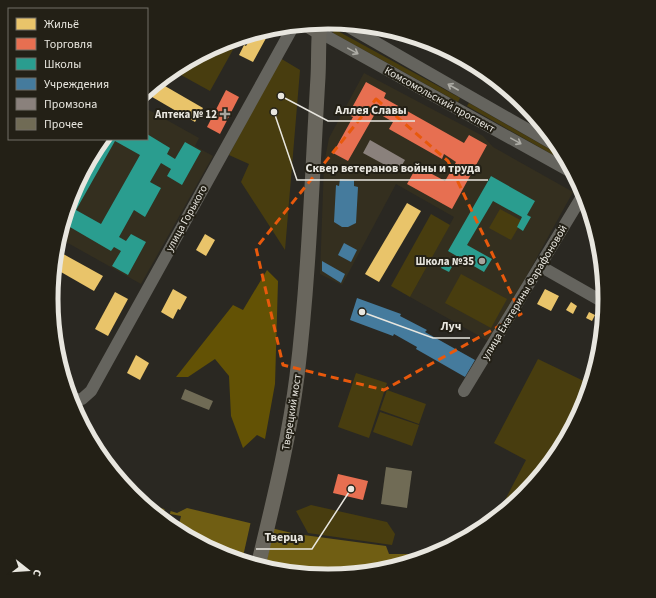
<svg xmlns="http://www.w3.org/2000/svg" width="656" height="598" font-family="'Source Sans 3',sans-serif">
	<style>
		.built { fill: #342f1f }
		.green { fill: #483d0f }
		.forest { fill: #635205 }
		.water { fill: #705e13 }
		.pier { fill: #2a2822 }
		.homes { fill: #e9c46a }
		.shops { fill: #e76f51 }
		.schools { fill: #2a9d8f; fill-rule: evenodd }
		.public { fill: #457b9d }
		.industry { fill: #8a817c }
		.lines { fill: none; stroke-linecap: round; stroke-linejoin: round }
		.stream { stroke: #705e13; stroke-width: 2.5 }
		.building { fill: #706b55 }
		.minor { stroke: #65645e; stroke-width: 12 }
		.major { stroke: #69665d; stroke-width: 15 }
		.oneway { stroke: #adaca5 }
		.marked { fill: none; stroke: #e8590c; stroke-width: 3; stroke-dasharray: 8 5; stroke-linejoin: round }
		.poi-dot { fill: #a6a49d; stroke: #232016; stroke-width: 1.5 }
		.labels { text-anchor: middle; stroke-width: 4; stroke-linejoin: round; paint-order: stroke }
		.street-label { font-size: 11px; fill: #e8e6df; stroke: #232016 }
		.poi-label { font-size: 11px; font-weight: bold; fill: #e8e6df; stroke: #232016; text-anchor: end }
		.rim { fill: none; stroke: #e8e6df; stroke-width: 5 }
		.leader { fill: none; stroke: #e8e6df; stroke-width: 1.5 }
		.callout-dot { fill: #e8e6df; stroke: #232016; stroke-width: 1.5 }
		.callout-label { font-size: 12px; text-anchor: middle; font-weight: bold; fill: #e8e6df; stroke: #232016; stroke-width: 4; stroke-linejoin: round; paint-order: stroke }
	</style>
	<rect width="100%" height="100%" fill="#2a2822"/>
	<g class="built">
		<polygon points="364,73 483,136 493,147 573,192 490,342 410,297 454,217 396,184 342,285 320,274 324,164 329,138"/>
		<polygon points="147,109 199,138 195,146 213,156 141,284 59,238 72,193 98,145 103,139 147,139"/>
	</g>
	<g class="green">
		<polygon points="334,29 460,98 458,102 333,33"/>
		<polygon points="226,42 235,46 210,91 172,70"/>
		<polygon points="280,58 300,70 285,250 241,182 249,164 229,155"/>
		<polygon points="469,103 565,158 567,163 467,106"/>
		<polygon points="500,209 522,221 511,240 489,228"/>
		<polygon points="431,214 450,225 410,297 391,286"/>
		<polygon points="461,274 507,299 491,328 445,303"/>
		<path d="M 538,359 L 590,384 C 578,426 554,462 525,494 C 517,503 506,510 496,517 L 526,460 L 494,443 Z"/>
		<polygon points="356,373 387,383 369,438 338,427"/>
		<polygon points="387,390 426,404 419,424 380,410"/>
		<polygon points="380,412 419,425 412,446 373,432"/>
		<polygon points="311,505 387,522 395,534 392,545 308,533 296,511"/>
	</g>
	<polygon class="forest" points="267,270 278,281 275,384 265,439 257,435 243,448 231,416 229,376 215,359 188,377 176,377 233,305 243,310"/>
	<polygon class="water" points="135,497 161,508 177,513 187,508 296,534 386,546 389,554 436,554 382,571 328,576 274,571 222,555 174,529"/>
	<g class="pier">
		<polygon points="165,507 171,509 170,514 181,516 178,529 173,528 149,509 164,512"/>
		<polygon points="251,521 274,527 265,568 242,561"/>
	</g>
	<g class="homes">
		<polygon points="270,28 271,29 253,62 239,55 244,45 246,46 252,36 250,35"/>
		<polygon points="158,82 203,108 195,122 147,94 147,91"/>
		<polygon points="513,94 524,103 528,108 511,98"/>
		<polygon points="407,203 421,211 379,282 365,274"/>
		<polygon points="205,234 215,240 206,256 196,250"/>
		<polygon points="56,250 103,276 94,291 54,268"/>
		<polygon points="173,289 187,297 180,310 178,309 173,319 161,312"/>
		<polygon points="545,289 559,296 551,311 537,304"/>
		<polygon points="115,292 128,299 108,336 95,329"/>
		<polygon points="571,302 577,306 573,314 566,310"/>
		<polygon points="589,312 595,315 592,321 586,318"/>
		<polygon points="136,355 149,363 140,380 127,373"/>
	</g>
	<g class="shops">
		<polygon points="366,82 386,93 384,98 464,143 469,135 487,145 452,209 407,184 417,166 445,181 456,162 444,154 442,159 389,129 393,122 376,112 348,161 333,153 353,117 348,115"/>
		<polygon points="226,90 239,97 220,134 207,127"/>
		<polygon points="338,474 368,481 363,500 333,493"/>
	</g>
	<g class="schools">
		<path d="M 147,134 L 170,148 L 167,154 L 175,159 L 185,142 L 201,151 L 182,185 L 167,176 L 171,169 L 161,163 L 150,182 L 161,188 L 145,217 L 134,210 L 119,237 L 126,241 L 131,234 L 146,242 L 128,275 L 112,266 L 121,251 L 114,247 L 111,251 L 63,223 L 72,193 L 98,145 L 103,139 L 147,139 ZM 115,141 L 140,155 L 101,224 L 76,210 Z"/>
		<polygon points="491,176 535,201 527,215 531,217 523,231 517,227 522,217 493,201 467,245 492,259 484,272 448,251"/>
		<polygon points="445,260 453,265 449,272 441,268"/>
	</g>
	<g class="public">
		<polygon points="340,179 354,180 354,186 358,187 356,223 348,227 342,227 334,222 336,185 339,186"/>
		<polygon points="344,243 357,250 351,262 338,255"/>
		<polygon points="322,261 345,274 341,283 322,271"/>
		<polygon points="357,298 401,314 400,316 427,330 425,332 475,360 465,377 416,349 417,347 394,334 393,336 350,320"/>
	</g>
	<polygon class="industry" points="370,140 405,160 398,172 363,153"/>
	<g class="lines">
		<polyline class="stream" points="583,387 589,388"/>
	</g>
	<g class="building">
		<polygon points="185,389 213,401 209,410 181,399"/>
		<polygon points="386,467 412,471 407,508 381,504"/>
	</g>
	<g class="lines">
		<g class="minor">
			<polyline points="342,23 560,148"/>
			<polyline points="319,32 573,173"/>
			<polyline points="540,266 605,303"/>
			<polyline points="464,391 584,193"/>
			<polyline points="70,400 82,399 91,391 294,25"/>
		</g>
		<g class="major">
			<polyline points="306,24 319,32"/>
			<path d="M 258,566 C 273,503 289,440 297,376 C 309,277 312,177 318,77 C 319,59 318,41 320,23"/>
		</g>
	</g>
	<defs><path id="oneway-shaft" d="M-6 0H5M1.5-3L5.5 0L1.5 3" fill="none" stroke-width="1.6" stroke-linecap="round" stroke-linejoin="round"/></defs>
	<g class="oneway">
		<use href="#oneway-shaft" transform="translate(353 51) rotate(29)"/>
		<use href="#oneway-shaft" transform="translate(453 87) rotate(-150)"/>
		<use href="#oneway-shaft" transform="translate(516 141) rotate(29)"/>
	</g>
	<path class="marked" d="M 376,99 L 448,161 L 521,314 L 384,390 L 283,365 L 256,248 Z"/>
	<g class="poi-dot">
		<path d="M223 108h4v4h4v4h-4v4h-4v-4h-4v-4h4z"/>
		<circle cx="482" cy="261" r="4"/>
	</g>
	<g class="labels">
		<g class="street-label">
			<text transform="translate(440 99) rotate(29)" y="4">Комсомольский проспект</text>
			<text transform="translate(186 218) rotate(-61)" y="4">улица Горького</text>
			<text transform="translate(524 292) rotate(-59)" y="4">улица Екатерины Фарафоновой</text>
			<text transform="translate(291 412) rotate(-81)" y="4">Тверецкий мост</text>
		</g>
		<g class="poi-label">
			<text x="217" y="118">Аптека № 12</text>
			<text x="474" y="265">Школа №35</text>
		</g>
	</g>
	<path d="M0 0H656V598H0ZM58 299a270 270 0 1 1 540 0a270 270 0 1 1-540 0Z" fill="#232016" fill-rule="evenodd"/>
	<path class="rim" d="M58 299a270 270 0 1 1 540 0a270 270 0 1 1-540 0Z"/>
	<path class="leader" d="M281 96L328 121H415M274 112L297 180H488M362 312L433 338H470M351 489L312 549H256"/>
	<g class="callout-dot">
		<circle cx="281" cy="96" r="4"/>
		<circle cx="274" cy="112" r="4"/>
		<circle cx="362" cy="312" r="4"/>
		<circle cx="351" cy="489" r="4"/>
	</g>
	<g class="callout-label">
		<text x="371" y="114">Аллея Славы</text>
		<text x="393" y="172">Сквер ветеранов войны и труда</text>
		<text x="451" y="330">Луч</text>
		<text x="284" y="541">Тверца</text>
	</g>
	<rect x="8" y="8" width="140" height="132" fill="#232016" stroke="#726f66"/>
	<rect x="16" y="18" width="20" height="12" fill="#e9c46a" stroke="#726f66"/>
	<text x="44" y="28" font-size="12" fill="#e8e6df">Жильё</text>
	<rect x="16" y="38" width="20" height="12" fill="#e76f51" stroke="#726f66"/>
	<text x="44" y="48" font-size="12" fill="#e8e6df">Торговля</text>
	<rect x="16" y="58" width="20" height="12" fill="#2a9d8f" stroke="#726f66"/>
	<text x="44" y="68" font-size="12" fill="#e8e6df">Школы</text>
	<rect x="16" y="78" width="20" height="12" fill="#457b9d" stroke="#726f66"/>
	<text x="44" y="88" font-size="12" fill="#e8e6df">Учреждения</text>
	<rect x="16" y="98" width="20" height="12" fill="#8a817c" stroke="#726f66"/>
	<text x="44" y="108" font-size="12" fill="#e8e6df">Промзона</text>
	<rect x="16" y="118" width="20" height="12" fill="#706b55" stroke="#726f66"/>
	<text x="44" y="128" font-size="12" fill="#e8e6df">Прочее</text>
	<g transform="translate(28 570) rotate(107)" stroke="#232016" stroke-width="3" paint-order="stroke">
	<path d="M0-3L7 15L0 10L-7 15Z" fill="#e8e6df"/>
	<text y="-6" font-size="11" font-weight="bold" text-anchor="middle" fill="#e8e6df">С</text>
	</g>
</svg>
